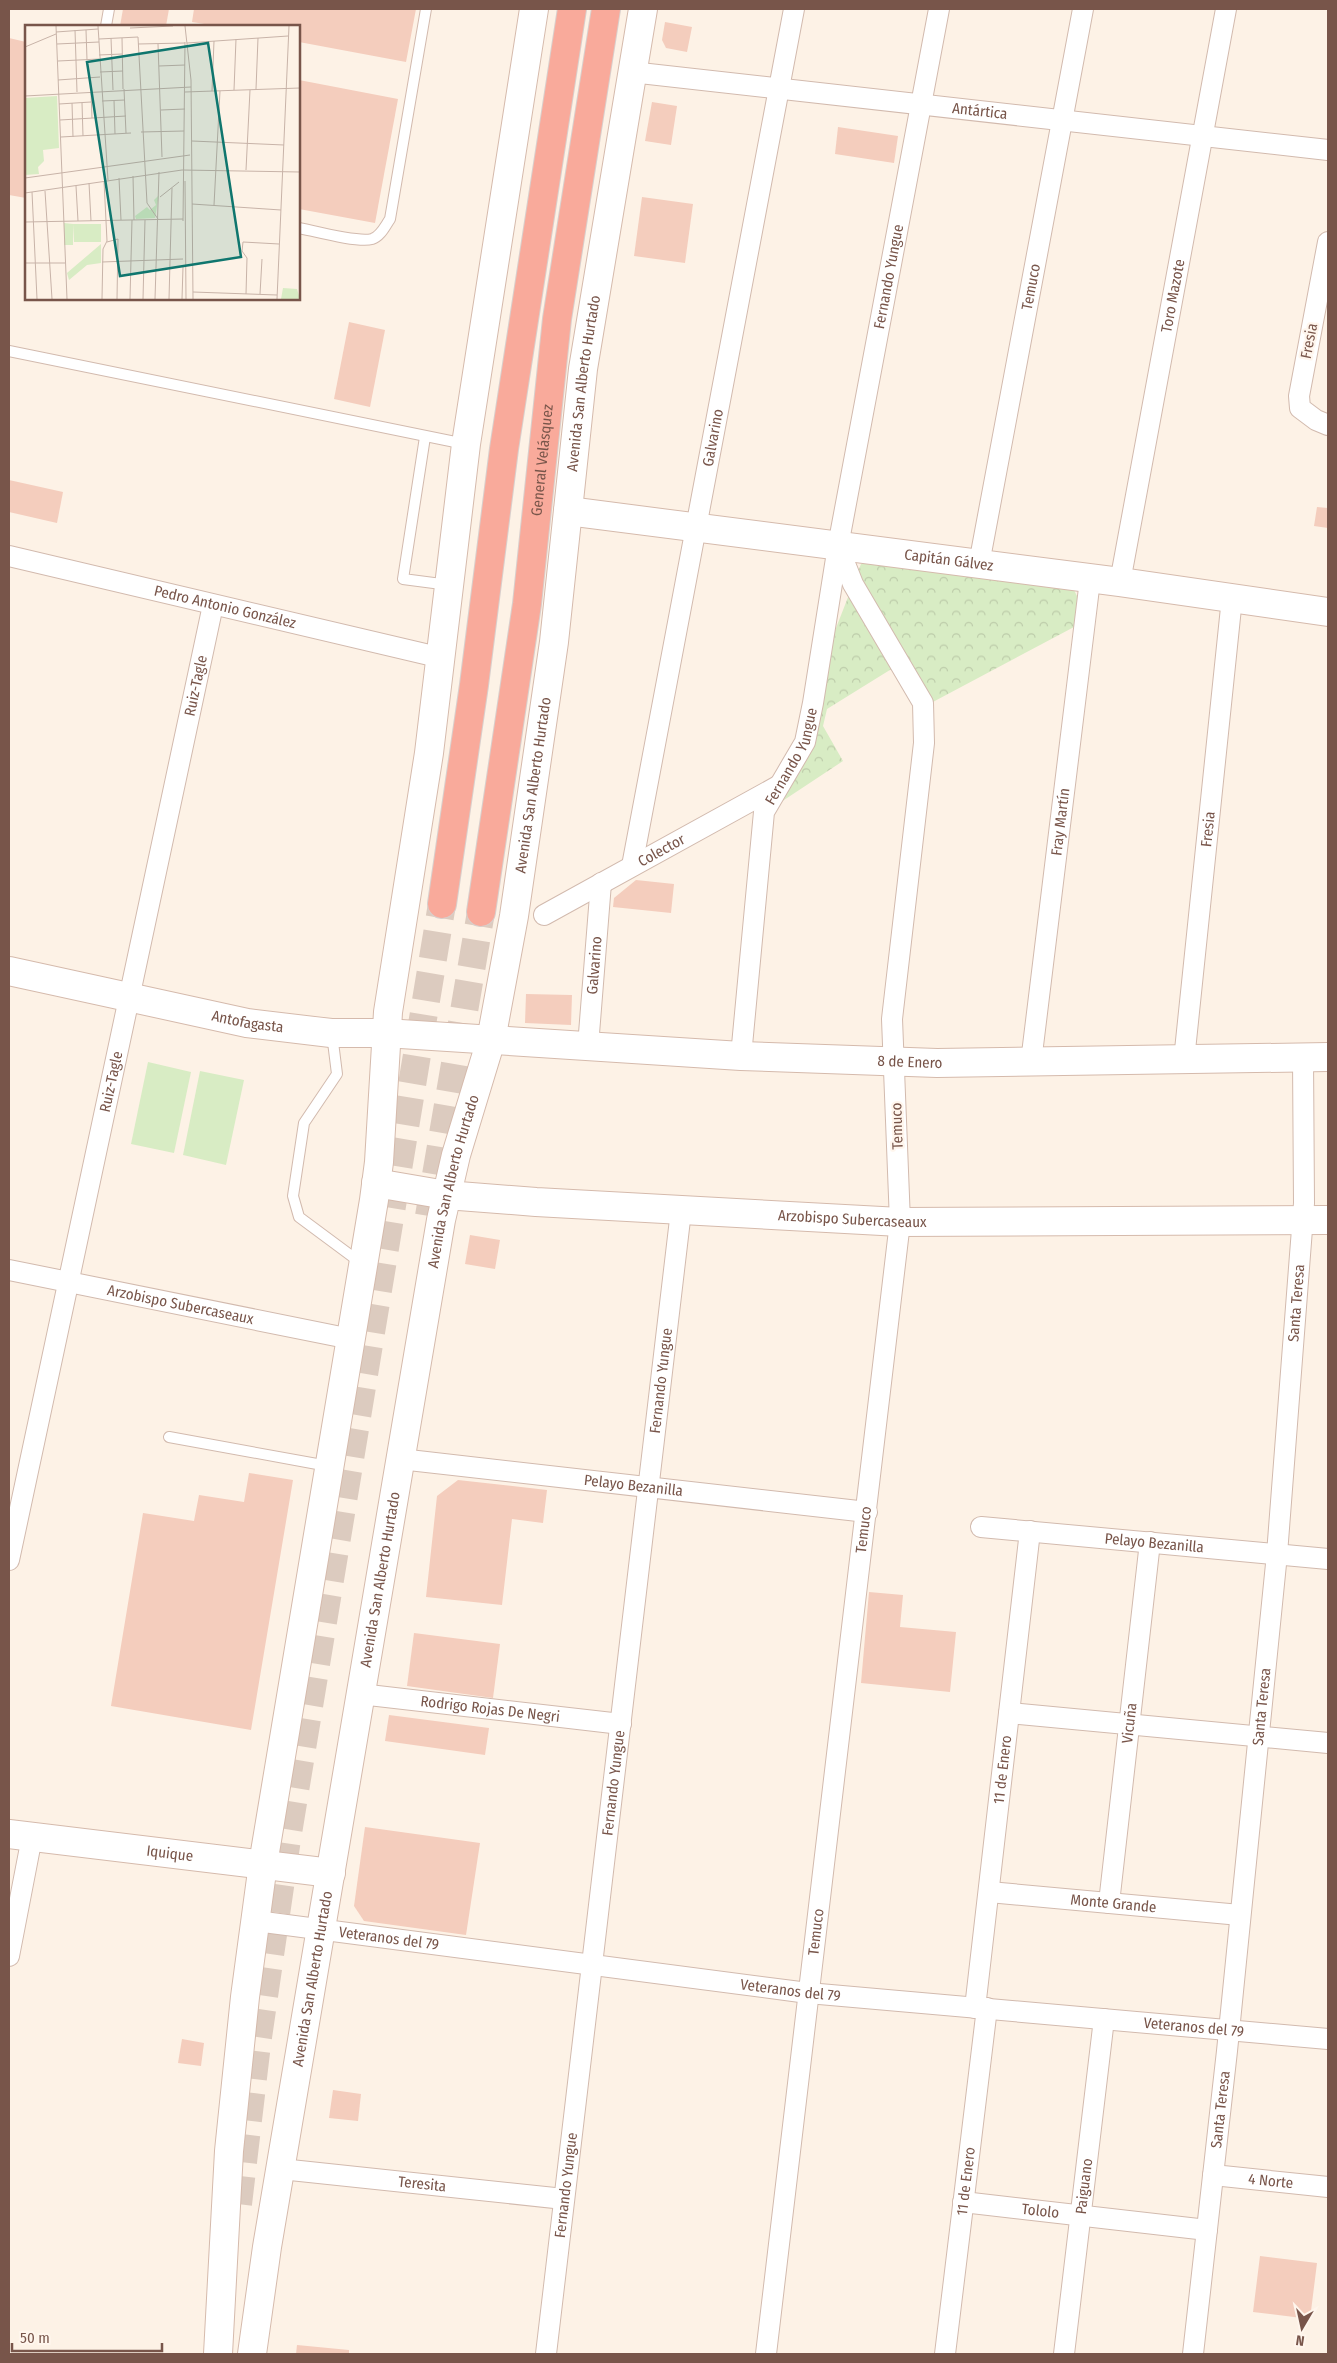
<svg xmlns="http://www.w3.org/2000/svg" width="1337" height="2363" font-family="'Fira Sans Condensed',sans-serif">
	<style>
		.grass { fill: #d8ecc4 }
		.park { fill: url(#park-crowns) }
		.building { fill: #f4cdbd }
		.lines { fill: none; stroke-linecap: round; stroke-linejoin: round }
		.highway-tunnel { stroke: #dccbbf; stroke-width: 28; stroke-dasharray: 28 14; stroke-linecap: butt }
		.lane-casing { stroke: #d2baae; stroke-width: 12 }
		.street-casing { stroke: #d2baae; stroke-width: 22 }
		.secondary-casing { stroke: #d5baac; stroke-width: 30 }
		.highway-casing { stroke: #d9cfcc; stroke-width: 30 }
		.lane { stroke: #fff; stroke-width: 10 }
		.street { stroke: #fff; stroke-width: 20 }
		.secondary { stroke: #fff; stroke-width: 28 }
		.highway { stroke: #f9aa9b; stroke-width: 28 }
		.labels { text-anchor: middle; stroke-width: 4.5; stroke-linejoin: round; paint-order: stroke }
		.street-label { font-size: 15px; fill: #78554a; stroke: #fff6ed }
		.inset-road { fill: none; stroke: #c8b3a8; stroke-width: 1 }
		.view { fill: #0f766e; fill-opacity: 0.15; stroke: #0f766e; stroke-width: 2.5 }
		.inset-edge { fill: none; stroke: #78554a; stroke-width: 2.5 }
	</style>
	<defs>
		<pattern id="park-crowns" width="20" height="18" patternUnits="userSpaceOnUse" patternTransform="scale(1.25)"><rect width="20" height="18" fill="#d8ecc4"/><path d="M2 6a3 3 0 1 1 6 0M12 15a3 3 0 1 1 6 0" fill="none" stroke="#bdccaa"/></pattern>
	</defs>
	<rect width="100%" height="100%" fill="#fdf2e6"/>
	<g class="grass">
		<polygon points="148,1062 191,1072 174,1153 131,1144"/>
		<polygon points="200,1071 244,1080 226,1165 183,1155"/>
	</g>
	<polygon class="park" points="871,559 1073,588 1078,598 1074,627 931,703 906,660 827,709 823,726 843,761 781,802 827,651 861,564"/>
	<g class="building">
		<polygon points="123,9 169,9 166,26 120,26"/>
		<polygon points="194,9 416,9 406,62 299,42 299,26 217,26 192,22"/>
		<polygon points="665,22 692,27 687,52 666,48 662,40"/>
		<polygon points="9,38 26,42 26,198 9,195"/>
		<polygon points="299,80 398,99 375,223 299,209"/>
		<polygon points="652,102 677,106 671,145 645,141"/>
		<polygon points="838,127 898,136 894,163 835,154"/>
		<polygon points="642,197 693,204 685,263 634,256"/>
		<polygon points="349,322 385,330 370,407 334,399"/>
		<polygon points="9,480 63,492 57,523 9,512"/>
		<polygon points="1317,507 1328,508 1328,528 1314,526"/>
		<polygon points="636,880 674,884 671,913 613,907 614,898"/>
		<polygon points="526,994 572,995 571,1025 525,1023"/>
		<polygon points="470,1235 500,1240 495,1269 465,1264"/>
		<polygon points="249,1473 293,1480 251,1730 111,1706 143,1513 194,1521 199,1495 244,1502"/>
		<polygon points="458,1480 547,1490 543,1523 512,1519 502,1605 426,1597 437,1496"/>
		<polygon points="869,1592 903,1595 900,1627 956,1632 950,1692 861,1683"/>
		<polygon points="414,1633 500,1644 493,1698 407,1686"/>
		<polygon points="389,1715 489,1728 485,1755 385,1741"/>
		<polygon points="365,1827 480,1843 466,1935 364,1921 354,1906"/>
		<polygon points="182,2039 204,2043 201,2066 178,2063"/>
		<polygon points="333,2090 361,2094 358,2121 329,2118"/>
		<polygon points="1260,2256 1317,2263 1310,2319 1253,2312"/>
		<polygon points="297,2345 349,2350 349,2354 296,2354"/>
	</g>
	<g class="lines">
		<g class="highway-tunnel">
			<polyline points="429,1216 481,912"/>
			<polyline points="238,2204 257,2044 287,1839 442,904"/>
		</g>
		<g class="lane-casing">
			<g id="lane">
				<polyline points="106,26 109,9"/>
				<path d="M 299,228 C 314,231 358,243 372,239 C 381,236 385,226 390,219 L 426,9"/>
				<polyline points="9,351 465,444"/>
				<polyline points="425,437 403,579 449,585"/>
				<polyline points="332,1034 337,1074 304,1123 293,1196 299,1217 361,1263"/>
				<polyline points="169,1437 328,1466"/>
			</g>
		</g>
		<g class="street-casing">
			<g id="street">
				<path id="s1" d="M 631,72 L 1328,150"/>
				<polyline points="1328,242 1299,396 1300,408 1316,420 1328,425"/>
				<path id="s2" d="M 9,556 L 442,658"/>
				<path id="s3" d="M 979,564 L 1083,9"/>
				<path id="s4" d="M 1120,582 L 1226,9"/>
				<path id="s5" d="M 632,866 L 794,9"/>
				<path id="s6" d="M 544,915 L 778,786"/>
				<path id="s7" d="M 588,1046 L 601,883"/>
				<path id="s8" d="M 741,1056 L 764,812 L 805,742 L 813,703 L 838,546 L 939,9"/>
				<path id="s9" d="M 1184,1060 L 1232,598"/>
				<path id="s10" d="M 1031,1062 L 1090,580"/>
				<path id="s11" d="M 9,1270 L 351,1339"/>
				<path id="s12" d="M 400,1459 L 867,1512"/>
				<path id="s13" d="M 981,1527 L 1328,1559"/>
				<path id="s14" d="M 9,1560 L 213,605"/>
				<path id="s15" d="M 360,1694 L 621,1724"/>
				<polyline points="1009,1713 1328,1743"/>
				<path id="s16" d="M 989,1892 L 1240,1915"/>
				<path id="s17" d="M 1109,1903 L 1150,1542"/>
				<path id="s18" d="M 256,1921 L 808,1993 L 1328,2039"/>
				<polyline points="9,1956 32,1837"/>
				<path id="s19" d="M 975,2008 L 1030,1531"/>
				<path id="s20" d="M 281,2169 L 564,2199"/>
				<path id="s21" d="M 1213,2175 L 1328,2187"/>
				<path id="s22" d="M 963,2202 L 1207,2230"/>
				<path id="s23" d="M 546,2354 L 681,1211"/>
				<path id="s24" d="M 766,2354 L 900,1222 L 892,1019 L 924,743 L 923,703 L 853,584 L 838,546"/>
				<path id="s25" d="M 945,2354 L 987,2008"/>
				<path id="s26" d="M 1064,2354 L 1104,2019"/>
				<path id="s27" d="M 1193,2354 L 1227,2051 L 1277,1554 L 1304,1203 L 1303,1058"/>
			</g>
		</g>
		<g class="secondary-casing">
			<g id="secondary">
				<path id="s28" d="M 568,511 L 1120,582 L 1328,612"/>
				<path id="s29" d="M 9,971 L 247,1023 L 331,1033 L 385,1033 L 741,1056 L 937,1063 L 1328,1057"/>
				<path id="s30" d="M 376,1183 L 446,1195 L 536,1202 L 900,1222 L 1328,1220"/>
				<path id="s31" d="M 9,1834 L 331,1873"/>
				<polyline points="218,2354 229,2151 245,1997 263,1864 374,1200 379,1162 388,1012 429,753 466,444 534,9"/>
				<path id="s32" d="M 252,2354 L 267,2247 L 441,1220 L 456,1155 L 491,1040 L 514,916 L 554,642 L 583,369 L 643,9"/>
			</g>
		</g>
		<g class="highway-casing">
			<g id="highway">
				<polyline points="442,904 474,685 504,449 572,9"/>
				<path id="s33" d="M 481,912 L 527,604 L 557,319 L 606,9"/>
			</g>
		</g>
		<use href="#lane" class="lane"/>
		<use href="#street" class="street"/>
		<use href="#secondary" class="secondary"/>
		<use href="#highway" class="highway"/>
	</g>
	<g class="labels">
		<g class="street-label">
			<text dy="5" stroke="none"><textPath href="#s1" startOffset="351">Antártica</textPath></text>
			<text dy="5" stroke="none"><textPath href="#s8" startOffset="799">Fernando Yungue</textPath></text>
			<text dy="5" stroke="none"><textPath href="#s3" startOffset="282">Temuco</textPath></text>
			<text dy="5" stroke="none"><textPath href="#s4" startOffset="291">Toro Mazote</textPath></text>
			<text transform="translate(1309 341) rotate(-79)" y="5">Fresia</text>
			<text dy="5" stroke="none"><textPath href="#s32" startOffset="2000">Avenida San Alberto Hurtado</textPath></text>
			<text dy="5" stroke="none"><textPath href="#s5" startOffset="436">Galvarino</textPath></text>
			<text dy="5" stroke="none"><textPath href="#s33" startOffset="456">General Velásquez</textPath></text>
			<text dy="5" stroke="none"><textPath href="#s28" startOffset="384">Capitán Gálvez</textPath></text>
			<text dy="5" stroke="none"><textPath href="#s2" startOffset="222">Pedro Antonio González</textPath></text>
			<text dy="5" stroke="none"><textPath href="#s14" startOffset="894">Ruiz-Tagle</textPath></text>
			<text dy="5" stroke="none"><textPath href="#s8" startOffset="308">Fernando Yungue</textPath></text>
			<text dy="5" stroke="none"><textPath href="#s32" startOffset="1595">Avenida San Alberto Hurtado</textPath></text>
			<text dy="5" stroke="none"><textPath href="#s10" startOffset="242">Fray Martín</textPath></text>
			<text dy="5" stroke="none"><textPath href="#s9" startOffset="232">Fresia</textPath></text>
			<text dy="5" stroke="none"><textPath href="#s6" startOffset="134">Colector</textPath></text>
			<text dy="5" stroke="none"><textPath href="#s7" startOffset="81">Galvarino</textPath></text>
			<text dy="5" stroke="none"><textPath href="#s29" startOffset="244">Antofagasta</textPath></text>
			<text dy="5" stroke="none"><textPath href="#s29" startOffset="908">8 de Enero</textPath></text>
			<text dy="5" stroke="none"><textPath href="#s14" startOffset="489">Ruiz-Tagle</textPath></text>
			<text transform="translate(897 1126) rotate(-92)" y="5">Temuco</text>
			<text dy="5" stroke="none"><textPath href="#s32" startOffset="1190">Avenida San Alberto Hurtado</textPath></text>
			<text dy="5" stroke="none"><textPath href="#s30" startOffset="478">Arzobispo Subercaseaux</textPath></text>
			<text dy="5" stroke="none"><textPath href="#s27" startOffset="1056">Santa Teresa</textPath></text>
			<text dy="5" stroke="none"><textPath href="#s11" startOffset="175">Arzobispo Subercaseaux</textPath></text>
			<text dy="5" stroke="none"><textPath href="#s23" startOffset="980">Fernando Yungue</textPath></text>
			<text dy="5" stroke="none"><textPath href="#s12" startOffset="235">Pelayo Bezanilla</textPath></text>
			<text dy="5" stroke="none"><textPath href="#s24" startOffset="830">Temuco</textPath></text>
			<text dy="5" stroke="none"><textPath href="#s13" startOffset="174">Pelayo Bezanilla</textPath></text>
			<text dy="5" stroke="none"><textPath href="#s32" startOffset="785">Avenida San Alberto Hurtado</textPath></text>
			<text dy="5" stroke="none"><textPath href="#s27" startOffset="651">Santa Teresa</textPath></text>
			<text dy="5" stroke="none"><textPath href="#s15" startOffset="131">Rodrigo Rojas De Negri</textPath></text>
			<text dy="5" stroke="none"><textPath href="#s17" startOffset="181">Vicuña</textPath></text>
			<text dy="5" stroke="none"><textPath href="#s19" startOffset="240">11 de Enero</textPath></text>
			<text dy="5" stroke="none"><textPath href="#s23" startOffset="575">Fernando Yungue</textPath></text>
			<text dy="5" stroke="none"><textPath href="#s31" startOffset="162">Iquique</textPath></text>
			<text dy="5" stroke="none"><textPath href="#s16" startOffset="125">Monte Grande</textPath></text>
			<text dy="5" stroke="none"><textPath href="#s24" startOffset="425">Temuco</textPath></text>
			<text dy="5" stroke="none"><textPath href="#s18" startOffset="134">Veteranos del 79</textPath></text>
			<text dy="5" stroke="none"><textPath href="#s32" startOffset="380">Avenida San Alberto Hurtado</textPath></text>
			<text dy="5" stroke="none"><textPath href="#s18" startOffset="539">Veteranos del 79</textPath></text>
			<text dy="5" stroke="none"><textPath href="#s18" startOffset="944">Veteranos del 79</textPath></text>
			<text dy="5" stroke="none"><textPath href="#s27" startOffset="246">Santa Teresa</textPath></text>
			<text dy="5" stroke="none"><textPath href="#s25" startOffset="174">11 de Enero</textPath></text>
			<text dy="5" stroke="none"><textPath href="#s21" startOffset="58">4 Norte</textPath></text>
			<text dy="5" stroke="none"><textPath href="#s20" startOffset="142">Teresita</textPath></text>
			<text dy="5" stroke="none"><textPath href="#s23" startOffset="170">Fernando Yungue</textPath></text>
			<text dy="5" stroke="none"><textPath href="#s26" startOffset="169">Paiguano</textPath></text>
			<text dy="5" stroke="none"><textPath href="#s22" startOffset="78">Tololo</textPath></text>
		</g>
	</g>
	<g transform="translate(25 25)">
		<rect width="275" height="275" fill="#fdf2e6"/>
		<path d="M 48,199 L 76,199 L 76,217 L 49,217 ZM 258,263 L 272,264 L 275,274 L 256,274 Z" fill="#d8ecc4"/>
		<path d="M 32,71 L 34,123 L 18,125 L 19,136 L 13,142 L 14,149 L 0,150 L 0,73 ZM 134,170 L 130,193 L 111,194 L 110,191 L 122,182 L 125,185 L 131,180 L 129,175 ZM 39,198 L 48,199 L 48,220 L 39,220 ZM 76,219 L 76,238 L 62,240 L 44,255 L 42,248 Z" fill="#d8ecc4"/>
		<path class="inset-road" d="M 31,1 L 42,274M 73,1 L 83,155M 160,1 L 166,55 L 168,274M 105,3 L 148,1M 50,5 L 52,67M 61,5 L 62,35M 31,7 L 73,4M 86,13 L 88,65M 97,13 L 98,64M 74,14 L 113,12 L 122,178 L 133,194M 162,18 L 263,11M 32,19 L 74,17M 113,19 L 160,18M 133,19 L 137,132M 0,22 L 31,9M 74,30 L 97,29M 33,36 L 74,34M 134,41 L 160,40M 75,47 L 98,46M 33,55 L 75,52M 99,64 L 101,108M 231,64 L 233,13M 209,65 L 211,14M 187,66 L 189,16M 66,67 L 67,93M 160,67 L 275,63M 0,71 L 166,62M 89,75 L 90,109M 77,76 L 100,75M 47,78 L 48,112M 57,78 L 58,111M 34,79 L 66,77M 136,85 L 160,84M 35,95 L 101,91M 116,107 L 159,106M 36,112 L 106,108M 167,116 L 259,120M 157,145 L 275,147M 221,145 L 225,65M 108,151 L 109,195M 0,153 L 165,130M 94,153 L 96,195M 160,156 L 161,274M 64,158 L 66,196M 51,161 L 53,196M 20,166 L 27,274M 7,167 L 12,274M 0,168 L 157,145M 135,172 L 154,157M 167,179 L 256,185M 189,180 L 195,66M 158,196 L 160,17M 0,197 L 158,194M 82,217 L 93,214 L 92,274M 77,237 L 158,234M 0,238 L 40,238M 168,267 L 252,270M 221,269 L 222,233 L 217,226 L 218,217 L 254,219M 235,269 L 237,234M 77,274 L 78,224 L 82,216 L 79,156M 105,274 L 107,195M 118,274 L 120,195M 130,274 L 134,147M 144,274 L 147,163M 157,274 L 158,242M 252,274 L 264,1"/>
		<path class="view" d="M 183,18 L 216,232 L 95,251 L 62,37 Z"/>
		<rect width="275" height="275" class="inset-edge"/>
	</g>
	<rect width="1337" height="2363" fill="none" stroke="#78554a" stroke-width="20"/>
	<g transform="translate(1302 2328) rotate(189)" stroke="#fff6ed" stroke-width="4" paint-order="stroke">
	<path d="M0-4L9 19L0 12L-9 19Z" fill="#78554a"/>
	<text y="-8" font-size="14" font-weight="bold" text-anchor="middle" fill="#78554a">N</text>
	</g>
	<path d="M12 2343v8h150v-8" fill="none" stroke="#78554a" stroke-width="2.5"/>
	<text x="20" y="2343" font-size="15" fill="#78554a" stroke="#fff6ed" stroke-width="4" paint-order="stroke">50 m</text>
</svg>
